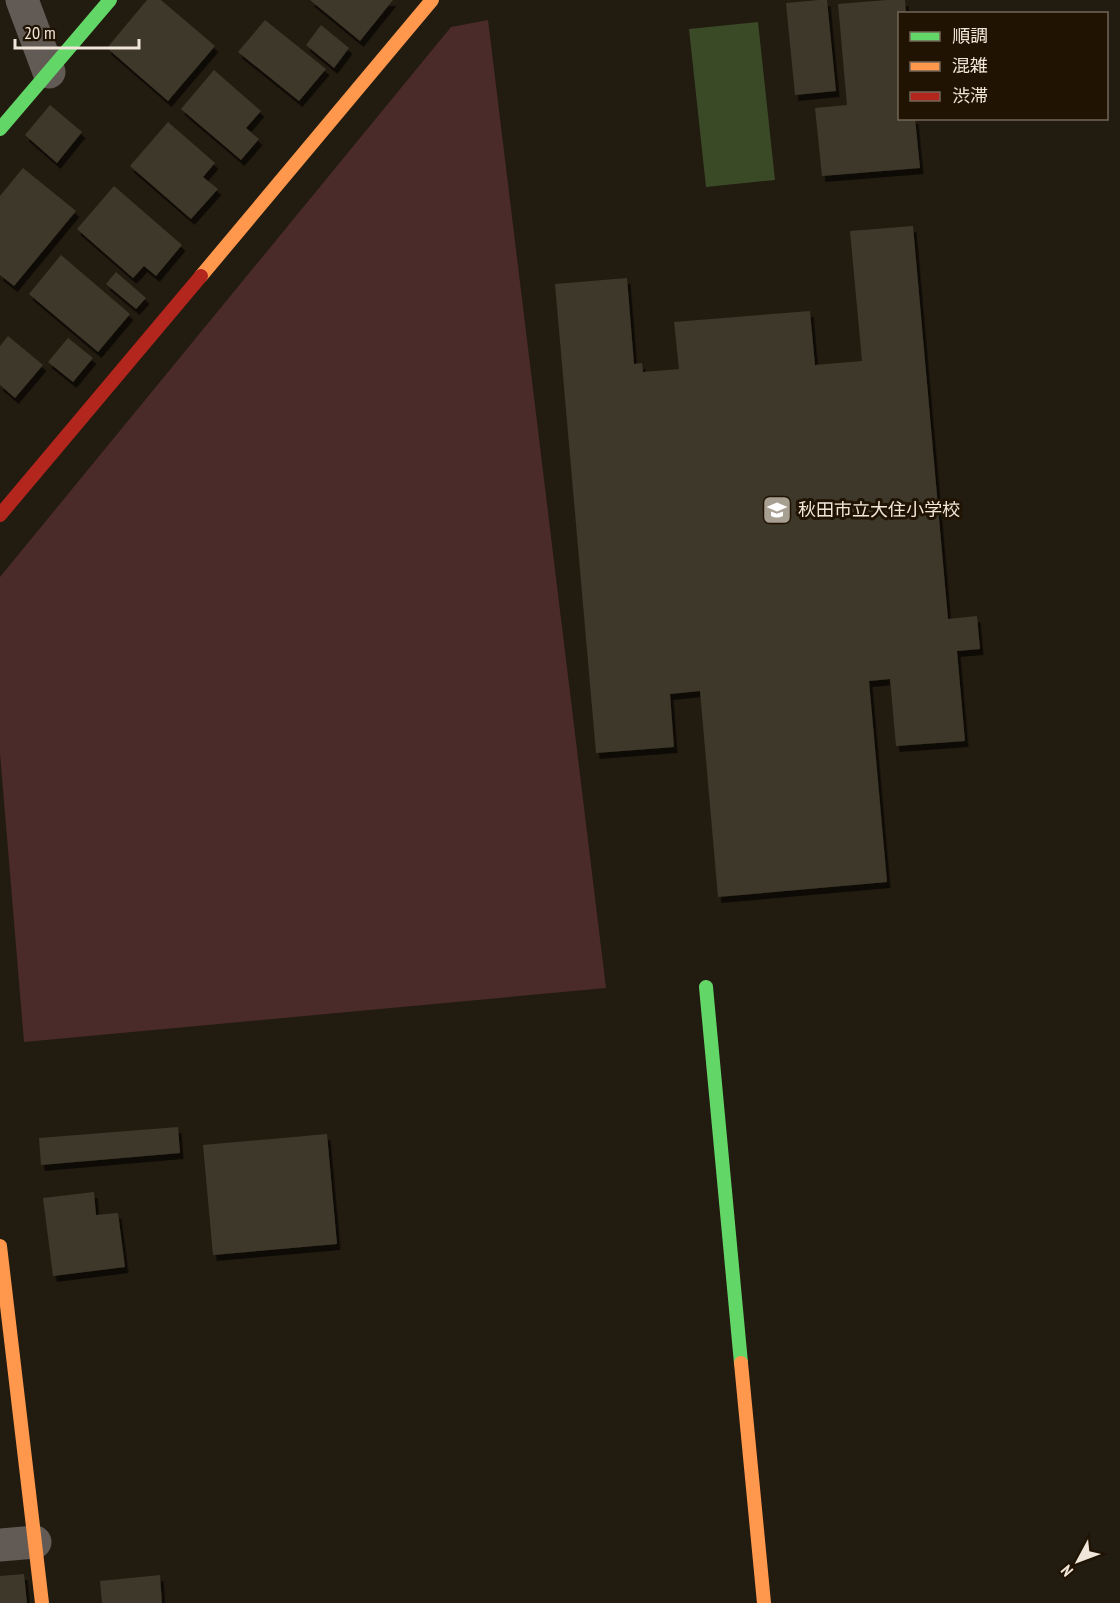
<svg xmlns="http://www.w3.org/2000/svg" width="1120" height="1603" font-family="'PT Sans Narrow','Noto Sans JP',sans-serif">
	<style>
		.green { fill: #4b2b29 }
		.water { fill: #3b4a26 }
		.building { fill: #3d382a; filter: url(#shadow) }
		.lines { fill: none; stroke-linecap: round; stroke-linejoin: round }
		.street { stroke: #615a55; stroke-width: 33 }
		.fast { stroke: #63d668; stroke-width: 14 }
		.slow { stroke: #ff974d; stroke-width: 14 }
		.jam { stroke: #b3261e; stroke-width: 14 }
		.labels { text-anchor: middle; stroke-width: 6; stroke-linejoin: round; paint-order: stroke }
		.poi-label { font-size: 18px; fill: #f0e6da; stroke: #201302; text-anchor: start }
	</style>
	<defs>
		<filter id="shadow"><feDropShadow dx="3.5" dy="6" stdDeviation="0" flood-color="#0009"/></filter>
	</defs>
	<rect width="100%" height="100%" fill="#221b10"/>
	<polygon class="green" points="488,20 606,988 24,1042 0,753 0,577 451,27"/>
	<polygon class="water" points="758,22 775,180 706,187 689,29"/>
	<g class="building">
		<polygon points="147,0 161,0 215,46 168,101 107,48"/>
		<polygon points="310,0 393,0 360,41"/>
		<polygon points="819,0 827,0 836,91 795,95 786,3"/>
		<polygon points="887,0 905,0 906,14 900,14 900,118 915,118 920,168 822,176 815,108 847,105 838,4"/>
		<polygon points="265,20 326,69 299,101 238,52"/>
		<polygon points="321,25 349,48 334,68 306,45"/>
		<polygon points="214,70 261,111 246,128 259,139 241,160 181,109"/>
		<polygon points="50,105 82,132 57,163 25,135"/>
		<polygon points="168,122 215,163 203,177 218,189 191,219 130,166"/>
		<polygon points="23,168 76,211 14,286 0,275 0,196"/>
		<polygon points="114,186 182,245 156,276 144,266 133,278 77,229"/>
		<polygon points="913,226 948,619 977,616 980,649 957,651 965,741 896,746 890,679 869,681 887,882 718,897 700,691 670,694 674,747 596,753 555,284 627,278 634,364 642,363 643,372 679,369 674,322 810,311 815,365 862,361 850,231"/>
		<polygon points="61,255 130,314 98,352 29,294"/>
		<polygon points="116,272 146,298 136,309 106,284"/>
		<polygon points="8,336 43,365 15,398 0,385 0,346"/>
		<polygon points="68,338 93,358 73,382 48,362"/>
		<polygon points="178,1127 180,1153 41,1165 39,1138"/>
		<polygon points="327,1134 337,1244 213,1255 203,1145"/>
		<polygon points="94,1192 96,1215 118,1213 125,1267 53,1276 43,1198"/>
		<polygon points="24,1574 27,1603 0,1603 0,1576"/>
		<polygon points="160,1575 162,1603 102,1603 100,1581"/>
	</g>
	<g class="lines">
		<g class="street">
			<polyline points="22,0 49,72"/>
			<polyline points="0,1545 35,1542"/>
		</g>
		<g class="fast">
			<polyline points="0,129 110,0"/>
			<polyline points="706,987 741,1363"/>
		</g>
		<g class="slow">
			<polyline points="201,276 432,0"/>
			<polyline points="0,1246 42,1603"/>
			<polyline points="741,1363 764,1603"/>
		</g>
		<polyline class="jam" points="0,515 201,276"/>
	</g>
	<defs>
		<g id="school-square" transform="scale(1.5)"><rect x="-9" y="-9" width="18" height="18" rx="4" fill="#a89f93" stroke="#201302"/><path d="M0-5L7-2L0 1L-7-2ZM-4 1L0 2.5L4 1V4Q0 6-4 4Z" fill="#fff"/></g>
	</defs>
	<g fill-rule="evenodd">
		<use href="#school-square" x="777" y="510"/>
	</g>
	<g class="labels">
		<g class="poi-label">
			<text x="798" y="516">秋田市立大住小学校</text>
		</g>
	</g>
	<rect x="898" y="12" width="210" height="108" fill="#201302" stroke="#736758" stroke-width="1.5"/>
	<rect x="910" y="32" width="30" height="9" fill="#63d668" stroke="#736758" stroke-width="1.5"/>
	<text x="952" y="42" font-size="18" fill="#f0e6da">順調</text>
	<rect x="910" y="62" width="30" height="9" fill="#ff974d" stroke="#736758" stroke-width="1.5"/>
	<text x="952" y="72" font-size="18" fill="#f0e6da">混雑</text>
	<rect x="910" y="92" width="30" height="9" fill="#b3261e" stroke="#736758" stroke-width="1.5"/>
	<text x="952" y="102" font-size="18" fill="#f0e6da">渋滞</text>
	<g transform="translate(1078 1561) rotate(229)" stroke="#201302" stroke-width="4.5" paint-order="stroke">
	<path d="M0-4.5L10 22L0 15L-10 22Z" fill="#f0e6da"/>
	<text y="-9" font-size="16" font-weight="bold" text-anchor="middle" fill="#f0e6da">N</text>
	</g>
	<path d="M15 39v9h124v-9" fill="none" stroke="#f0e6da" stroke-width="3"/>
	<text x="24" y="39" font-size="18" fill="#f0e6da" stroke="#201302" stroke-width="4.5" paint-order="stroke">20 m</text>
</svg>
